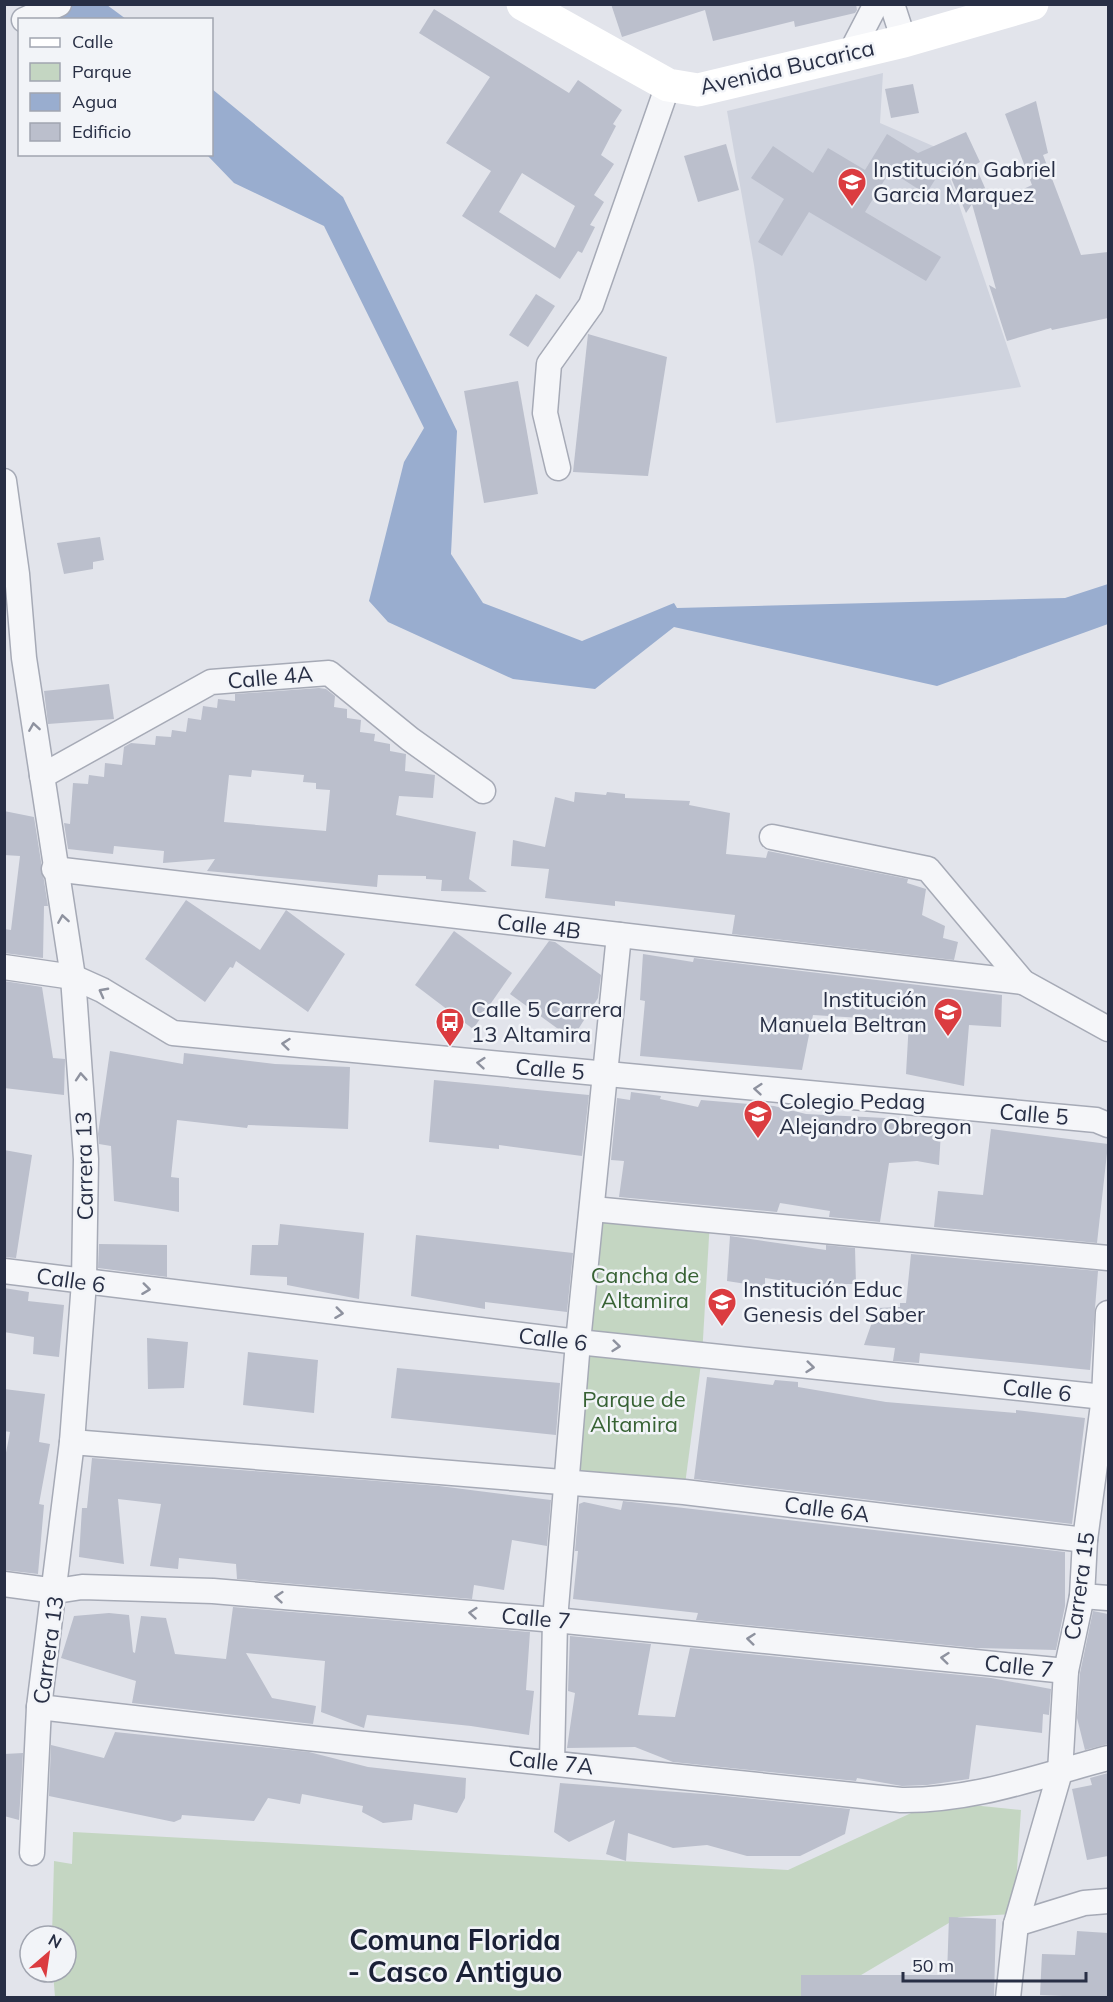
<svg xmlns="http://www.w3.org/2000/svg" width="1113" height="2002" font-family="Mulish,sans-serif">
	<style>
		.built { fill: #cfd3de }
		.green { fill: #c4d6c2 }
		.water { fill: #99adcf }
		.building { fill: #bbbfcc; fill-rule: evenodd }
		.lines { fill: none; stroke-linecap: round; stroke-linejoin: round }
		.street-casing { stroke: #a6aab6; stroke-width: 27 }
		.street { stroke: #f5f6f9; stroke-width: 24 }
		.secondary { stroke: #fff; stroke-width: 33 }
		.oneway { stroke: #8e929f }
		.labels { text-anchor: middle; stroke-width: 5; stroke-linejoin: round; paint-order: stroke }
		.street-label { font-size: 22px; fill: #282f45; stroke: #f2f4f8 }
		.poi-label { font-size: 22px; fill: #282f45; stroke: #f2f4f8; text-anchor: start }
		.park-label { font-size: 22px; fill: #376234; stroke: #f2f4f8 }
		.district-label { font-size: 28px; font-weight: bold; fill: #1a2036; stroke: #f2f4f8 }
	</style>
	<rect width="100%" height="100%" fill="#e2e4eb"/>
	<polygon class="built" points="883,73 880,123 940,149 1021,387 776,423 754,265 727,111"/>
	<g class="green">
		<polygon points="593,1209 710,1220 702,1356 684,1492 567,1481"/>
		<polygon points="962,1804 1021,1810 1014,1914 959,1917 824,1997 55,1997 53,1972 66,1972 66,1936 52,1936 54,1861 72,1864 73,1832 788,1870 922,1808"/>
	</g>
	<g class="water">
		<polygon points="29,5 107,5 126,19 49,19"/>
		<polygon points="212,89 343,197 457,431 451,554 483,603 582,641 674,603 677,608 1065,598 1108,584 1108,624 937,686 674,627 595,689 513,679 388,622 369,601 404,462 424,428 324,226 234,183 207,155 212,154"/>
	</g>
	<g class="building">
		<polygon points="611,4 856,4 857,10 855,13 795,27 794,21 713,41 705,10 622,37"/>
		<path d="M 434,9 L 569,93 L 578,80 L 622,110 L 613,124 L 616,126 L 601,155 L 614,164 L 594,195 L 604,202 L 590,225 L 595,227 L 582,253 L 578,251 L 560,279 L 462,216 L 491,171 L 446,143 L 490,77 L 419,33 ZM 522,173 L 575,206 L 555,248 L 499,212 Z"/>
		<polygon points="913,84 919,113 891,118 885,89"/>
		<polygon points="1036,101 1048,153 1043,155 1081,255 1108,252 1108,318 1052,330 1051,328 1007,341 989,285 996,289 972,204 966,213 945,164 926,194 890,171 865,212 941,257 926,281 809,212 782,256 758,242 784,199 751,178 773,146 813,173 828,148 865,170 887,134 918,153 966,132 980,162 975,165 992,204 1032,185 1005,114"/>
		<polygon points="726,144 739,190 698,202 684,156"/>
		<polygon points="536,294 555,306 528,347 509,335"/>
		<polygon points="588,334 667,357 648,476 573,472"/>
		<polygon points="518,381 538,494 484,503 464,391"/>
		<polygon points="100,537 104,560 93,562 93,569 64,574 57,543"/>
		<polygon points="109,684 114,719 48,724 44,691"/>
		<path d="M 319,688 L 326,689 L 335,696 L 334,707 L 347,709 L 347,718 L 361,720 L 360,732 L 375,734 L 374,741 L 390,744 L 390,751 L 406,754 L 405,771 L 435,775 L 433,798 L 399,796 L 396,815 L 476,832 L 469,879 L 487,892 L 441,891 L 442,880 L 426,879 L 426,876 L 378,875 L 377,887 L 207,871 L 215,859 L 163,863 L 164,851 L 114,846 L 113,854 L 68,849 L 64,823 L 70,824 L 73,783 L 88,784 L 89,775 L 104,777 L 105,763 L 122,765 L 124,747 L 131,743 L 155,745 L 156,736 L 171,737 L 172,730 L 186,732 L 188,718 L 201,720 L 203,706 L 217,708 L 218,699 L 235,701 L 235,694 ZM 252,770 L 304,775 L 303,782 L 316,783 L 316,789 L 330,790 L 326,831 L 224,822 L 229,775 L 251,777 Z"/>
		<polygon points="575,792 606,795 607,792 625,794 625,798 690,801 689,805 730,813 726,854 766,858 768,851 908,879 907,883 926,889 922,915 945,926 943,938 958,942 954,960 732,934 735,915 615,901 615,906 545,898 549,869 511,866 513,840 545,847 555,797 574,802"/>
		<polygon points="4,811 34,817 48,906 44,906 43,958 4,953 4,929 11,930 20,856 4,855"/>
		<polygon points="186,900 260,950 286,910 345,954 308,1012 236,961 233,968 230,967 205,1002 145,959"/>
		<polygon points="454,931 512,973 473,1029 415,985"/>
		<polygon points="549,941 555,942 601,975 598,998 572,1039 510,994"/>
		<polygon points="643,954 693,962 694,958 1002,995 1001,1027 969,1025 964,1086 906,1074 909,1021 813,1015 802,1070 640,1056 645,1001 640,1000"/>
		<polygon points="4,981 42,987 53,1058 65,1059 64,1095 4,1088"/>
		<polygon points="110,1051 183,1064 184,1053 275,1064 350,1067 348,1129 248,1125 247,1128 177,1120 171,1177 179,1178 179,1212 114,1201 111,1146 99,1144 98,1134"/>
		<polygon points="434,1080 589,1095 582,1156 499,1145 499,1149 429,1142"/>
		<polygon points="631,1092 661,1096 660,1099 698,1107 701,1100 774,1106 806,1114 885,1118 941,1131 939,1165 917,1161 889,1163 880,1222 829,1217 830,1211 780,1203 777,1212 619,1197 624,1161 611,1160 617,1098 630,1100"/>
		<polygon points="991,1129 1108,1144 1097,1243 934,1227 938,1191 983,1195"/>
		<polygon points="4,1150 32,1155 16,1258 4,1257"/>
		<polygon points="280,1224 364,1233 359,1299 287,1285 287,1277 250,1275 252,1245 278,1245"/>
		<polygon points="416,1235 573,1253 567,1312 485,1302 485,1309 411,1296"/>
		<polygon points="730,1236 826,1250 826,1245 855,1248 856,1284 805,1284 765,1278 765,1287 727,1281"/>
		<polygon points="99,1244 167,1245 167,1277 98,1268"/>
		<polygon points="911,1254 1098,1271 1090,1370 920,1353 919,1363 893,1361 895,1348 864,1345 877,1308 900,1307 900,1303 906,1303"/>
		<polygon points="4,1288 29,1292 28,1301 64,1305 59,1357 33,1354 34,1337 4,1332"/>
		<polygon points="147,1338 188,1342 184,1388 148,1389"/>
		<polygon points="248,1352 318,1360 314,1413 243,1405"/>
		<polygon points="397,1368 560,1383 556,1435 391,1418"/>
		<polygon points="707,1377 773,1385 775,1380 798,1382 798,1387 886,1402 1016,1413 1016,1410 1085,1418 1072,1524 694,1479"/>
		<polygon points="4,1389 45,1394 39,1442 50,1444 39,1504 44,1505 38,1574 4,1570 4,1463 10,1432 4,1431"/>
		<polygon points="92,1458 439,1486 551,1500 547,1546 512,1540 504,1590 474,1585 472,1599 237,1579 236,1564 179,1558 178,1569 150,1566 161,1504 118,1499 124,1564 79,1557 82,1508 87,1508"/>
		<polygon points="623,1501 1065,1552 1065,1606 1056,1650 976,1648 696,1620 698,1613 573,1599 578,1551 575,1551 579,1504 584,1502 621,1510"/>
		<polygon points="233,1607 530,1632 526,1690 534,1691 529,1735 471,1726 367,1715 364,1728 321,1712 325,1661 246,1653 272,1698 316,1706 313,1724 132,1703 136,1681 61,1658 74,1616 109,1613 129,1615 133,1652 135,1653 141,1616 166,1618 175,1654 226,1659"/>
		<polygon points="1093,1611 1108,1614 1108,1744 1085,1750 1077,1718 1080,1673"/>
		<polygon points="570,1636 651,1644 638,1715 675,1717 690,1648 991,1678 1051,1689 1049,1715 1043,1714 1042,1733 976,1725 969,1779 927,1785 902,1786 857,1778 856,1781 673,1762 635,1747 567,1748 575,1693 568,1691"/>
		<polygon points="115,1732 309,1752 368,1767 466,1778 465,1798 457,1813 414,1804 412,1820 383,1823 362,1812 363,1806 302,1794 300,1804 268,1798 254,1821 182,1815 181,1819 174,1822 49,1796 51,1745 104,1758"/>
		<polygon points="23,1753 19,1820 4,1816 4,1754"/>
		<polygon points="1108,1773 1108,1856 1087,1860 1072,1789 1092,1785 1090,1778"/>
		<polygon points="560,1783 716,1795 850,1809 845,1834 800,1856 747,1856 707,1845 673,1848 628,1833 626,1861 606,1854 615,1820 569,1842 554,1832"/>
		<polygon points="949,1917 996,1919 994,1998 801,1998 801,1975 947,1975"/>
		<polygon points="1077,1931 1108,1933 1108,1998 1040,1995 1042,1954 1075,1955"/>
	</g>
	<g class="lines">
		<g class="street-casing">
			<g id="street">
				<polyline points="892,4 904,41"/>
				<polyline points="24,20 59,4"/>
				<polyline points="850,54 876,4"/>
				<polyline points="558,468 545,413 549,364 591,305 668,85"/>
				<polyline points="4,481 17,574 24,658 73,977 86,1159 84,1282 72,1442 39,1707 32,1853"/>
				<polyline points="42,776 211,682 329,673 410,739 483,791"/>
				<polyline points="772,837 928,869 1023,982 1108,1029"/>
				<polyline points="54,869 1023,982"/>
				<polyline points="4,967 73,977 102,990 173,1033 1096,1120 1108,1125"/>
				<polyline points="593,1209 1108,1258"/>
				<polyline points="4,1271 578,1342 1104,1397"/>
				<polyline points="72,1442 684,1492 1085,1540"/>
				<polyline points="4,1584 56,1591 82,1587 213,1591 555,1620 1066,1671"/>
				<polyline points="1082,1596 1108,1598"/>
				<path d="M 39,1707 L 298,1737 L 901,1800 C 974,1801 1039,1776 1108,1758"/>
				<polyline points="552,1762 555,1620 578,1342 619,935"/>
				<polyline points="1016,1924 1084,1903 1108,1901"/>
				<polyline points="1008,1998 1016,1924 1060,1772 1066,1671 1082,1596 1085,1540 1104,1397 1108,1313"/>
			</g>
		</g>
		<use href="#street" class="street"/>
		<polyline class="secondary" points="523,4 668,85 698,90 904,41 1032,4"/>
	</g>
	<defs><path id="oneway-chevron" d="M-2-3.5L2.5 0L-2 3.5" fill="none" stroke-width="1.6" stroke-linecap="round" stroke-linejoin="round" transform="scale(1.5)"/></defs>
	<g class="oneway">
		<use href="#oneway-chevron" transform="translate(34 727) rotate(-99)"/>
		<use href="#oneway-chevron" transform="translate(63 919) rotate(-99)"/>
		<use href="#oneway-chevron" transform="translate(103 992) rotate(-152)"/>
		<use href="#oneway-chevron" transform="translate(286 1044) rotate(-174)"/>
		<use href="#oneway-chevron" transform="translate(481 1063) rotate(-175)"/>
		<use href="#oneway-chevron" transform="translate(81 1077) rotate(-94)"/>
		<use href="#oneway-chevron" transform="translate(758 1089) rotate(-175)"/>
		<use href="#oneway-chevron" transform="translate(146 1289) rotate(7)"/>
		<use href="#oneway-chevron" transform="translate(339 1313) rotate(7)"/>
		<use href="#oneway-chevron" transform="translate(616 1346) rotate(6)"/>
		<use href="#oneway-chevron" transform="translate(810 1367) rotate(6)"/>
		<use href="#oneway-chevron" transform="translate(279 1597) rotate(-175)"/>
		<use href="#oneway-chevron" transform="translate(473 1613) rotate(-175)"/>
		<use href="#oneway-chevron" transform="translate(751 1639) rotate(-174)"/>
		<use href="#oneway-chevron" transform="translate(945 1658) rotate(-174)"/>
	</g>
	<defs>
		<g id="school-pin" transform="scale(1.5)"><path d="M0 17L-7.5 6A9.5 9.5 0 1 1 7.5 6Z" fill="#db3c40" stroke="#f2f4f8"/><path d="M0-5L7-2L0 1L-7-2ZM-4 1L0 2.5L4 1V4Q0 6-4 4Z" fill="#fff"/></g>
		<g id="bus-pin" transform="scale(1.5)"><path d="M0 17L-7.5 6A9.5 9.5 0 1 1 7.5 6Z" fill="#db3c40" stroke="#f2f4f8"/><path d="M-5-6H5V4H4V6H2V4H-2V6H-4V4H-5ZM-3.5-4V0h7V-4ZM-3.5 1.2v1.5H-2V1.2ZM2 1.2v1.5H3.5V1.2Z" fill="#fff"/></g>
	</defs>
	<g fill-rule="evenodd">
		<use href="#school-pin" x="852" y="182"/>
		<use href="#school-pin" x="948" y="1012"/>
		<use href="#bus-pin" x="450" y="1022"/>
		<use href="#school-pin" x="758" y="1114"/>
		<use href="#school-pin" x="722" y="1302"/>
	</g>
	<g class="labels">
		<g class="street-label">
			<text transform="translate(787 67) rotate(-13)" y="8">Avenida Bucarica</text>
			<text transform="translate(270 677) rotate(-5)" y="8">Calle 4A</text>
			<text transform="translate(539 926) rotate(7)" y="8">Calle 4B</text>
			<text transform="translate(550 1069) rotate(5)" y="8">Calle 5</text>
			<text transform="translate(1034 1114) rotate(5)" y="8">Calle 5</text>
			<text transform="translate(84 1166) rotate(-91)" y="8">Carrera 13</text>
			<text transform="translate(71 1280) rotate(8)" y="8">Calle 6</text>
			<text transform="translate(553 1339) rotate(7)" y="8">Calle 6</text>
			<text transform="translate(1037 1390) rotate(6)" y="8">Calle 6</text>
			<text transform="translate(827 1509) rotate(7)" y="8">Calle 6A</text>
			<text transform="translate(1079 1586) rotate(-82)" y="8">Carrera 15</text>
			<text transform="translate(536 1618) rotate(5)" y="8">Calle 7</text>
			<text transform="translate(48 1650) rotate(-82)" y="8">Carrera 13</text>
			<text transform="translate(1019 1666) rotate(6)" y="8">Calle 7</text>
			<text transform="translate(551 1762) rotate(6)" y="8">Calle 7A</text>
		</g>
		<g class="poi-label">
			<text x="873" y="177">Institución Gabriel<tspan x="873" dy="25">Garcia Marquez</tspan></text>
			<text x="927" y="1007" text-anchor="end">Institución<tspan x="927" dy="25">Manuela Beltran</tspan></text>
			<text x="471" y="1017">Calle 5 Carrera<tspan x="471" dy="25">13 Altamira</tspan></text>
			<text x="779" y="1109">Colegio Pedag<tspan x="779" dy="25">Alejandro Obregon</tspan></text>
			<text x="743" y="1297">Institución Educ<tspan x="743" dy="25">Genesis del Saber</tspan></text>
		</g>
		<g class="park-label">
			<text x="645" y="1283">Cancha de<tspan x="645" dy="25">Altamira</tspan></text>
			<text x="634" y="1407">Parque de<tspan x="634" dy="25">Altamira</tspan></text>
		</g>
		<g class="district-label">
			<text x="455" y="1950">Comuna Florida<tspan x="455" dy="32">- Casco Antiguo</tspan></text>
		</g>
	</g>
	<rect width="1113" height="2002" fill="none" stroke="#282f45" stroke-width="12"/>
	<rect x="18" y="18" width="195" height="138" fill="#f2f4f8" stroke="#a1a5b0" stroke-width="1.5"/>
	<rect x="30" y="38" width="30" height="9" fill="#ffffff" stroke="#a1a5b0" stroke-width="1.5"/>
	<text x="72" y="48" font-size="18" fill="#282f45">Calle</text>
	<rect x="30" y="63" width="30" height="18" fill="#c4d6c2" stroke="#a1a5b0" stroke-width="1.5"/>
	<text x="72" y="78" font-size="18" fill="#282f45">Parque</text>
	<rect x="30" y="93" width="30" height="18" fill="#99adcf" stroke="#a1a5b0" stroke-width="1.5"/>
	<text x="72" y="108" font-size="18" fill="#282f45">Agua</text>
	<rect x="30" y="123" width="30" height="18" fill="#bbbfcc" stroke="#a1a5b0" stroke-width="1.5"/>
	<text x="72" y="138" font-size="18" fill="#282f45">Edificio</text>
	<g transform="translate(48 1954) rotate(29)"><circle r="28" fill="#f2f4f8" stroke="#a1a5b0" stroke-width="1.5"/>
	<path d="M0-4.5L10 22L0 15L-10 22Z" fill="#db3c40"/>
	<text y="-9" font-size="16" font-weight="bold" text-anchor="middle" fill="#282f45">N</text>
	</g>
	<path d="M903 1972v9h183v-9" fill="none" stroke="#282f45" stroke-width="3"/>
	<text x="912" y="1972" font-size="18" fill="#282f45" stroke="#f2f4f8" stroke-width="4.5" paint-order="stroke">50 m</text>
</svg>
